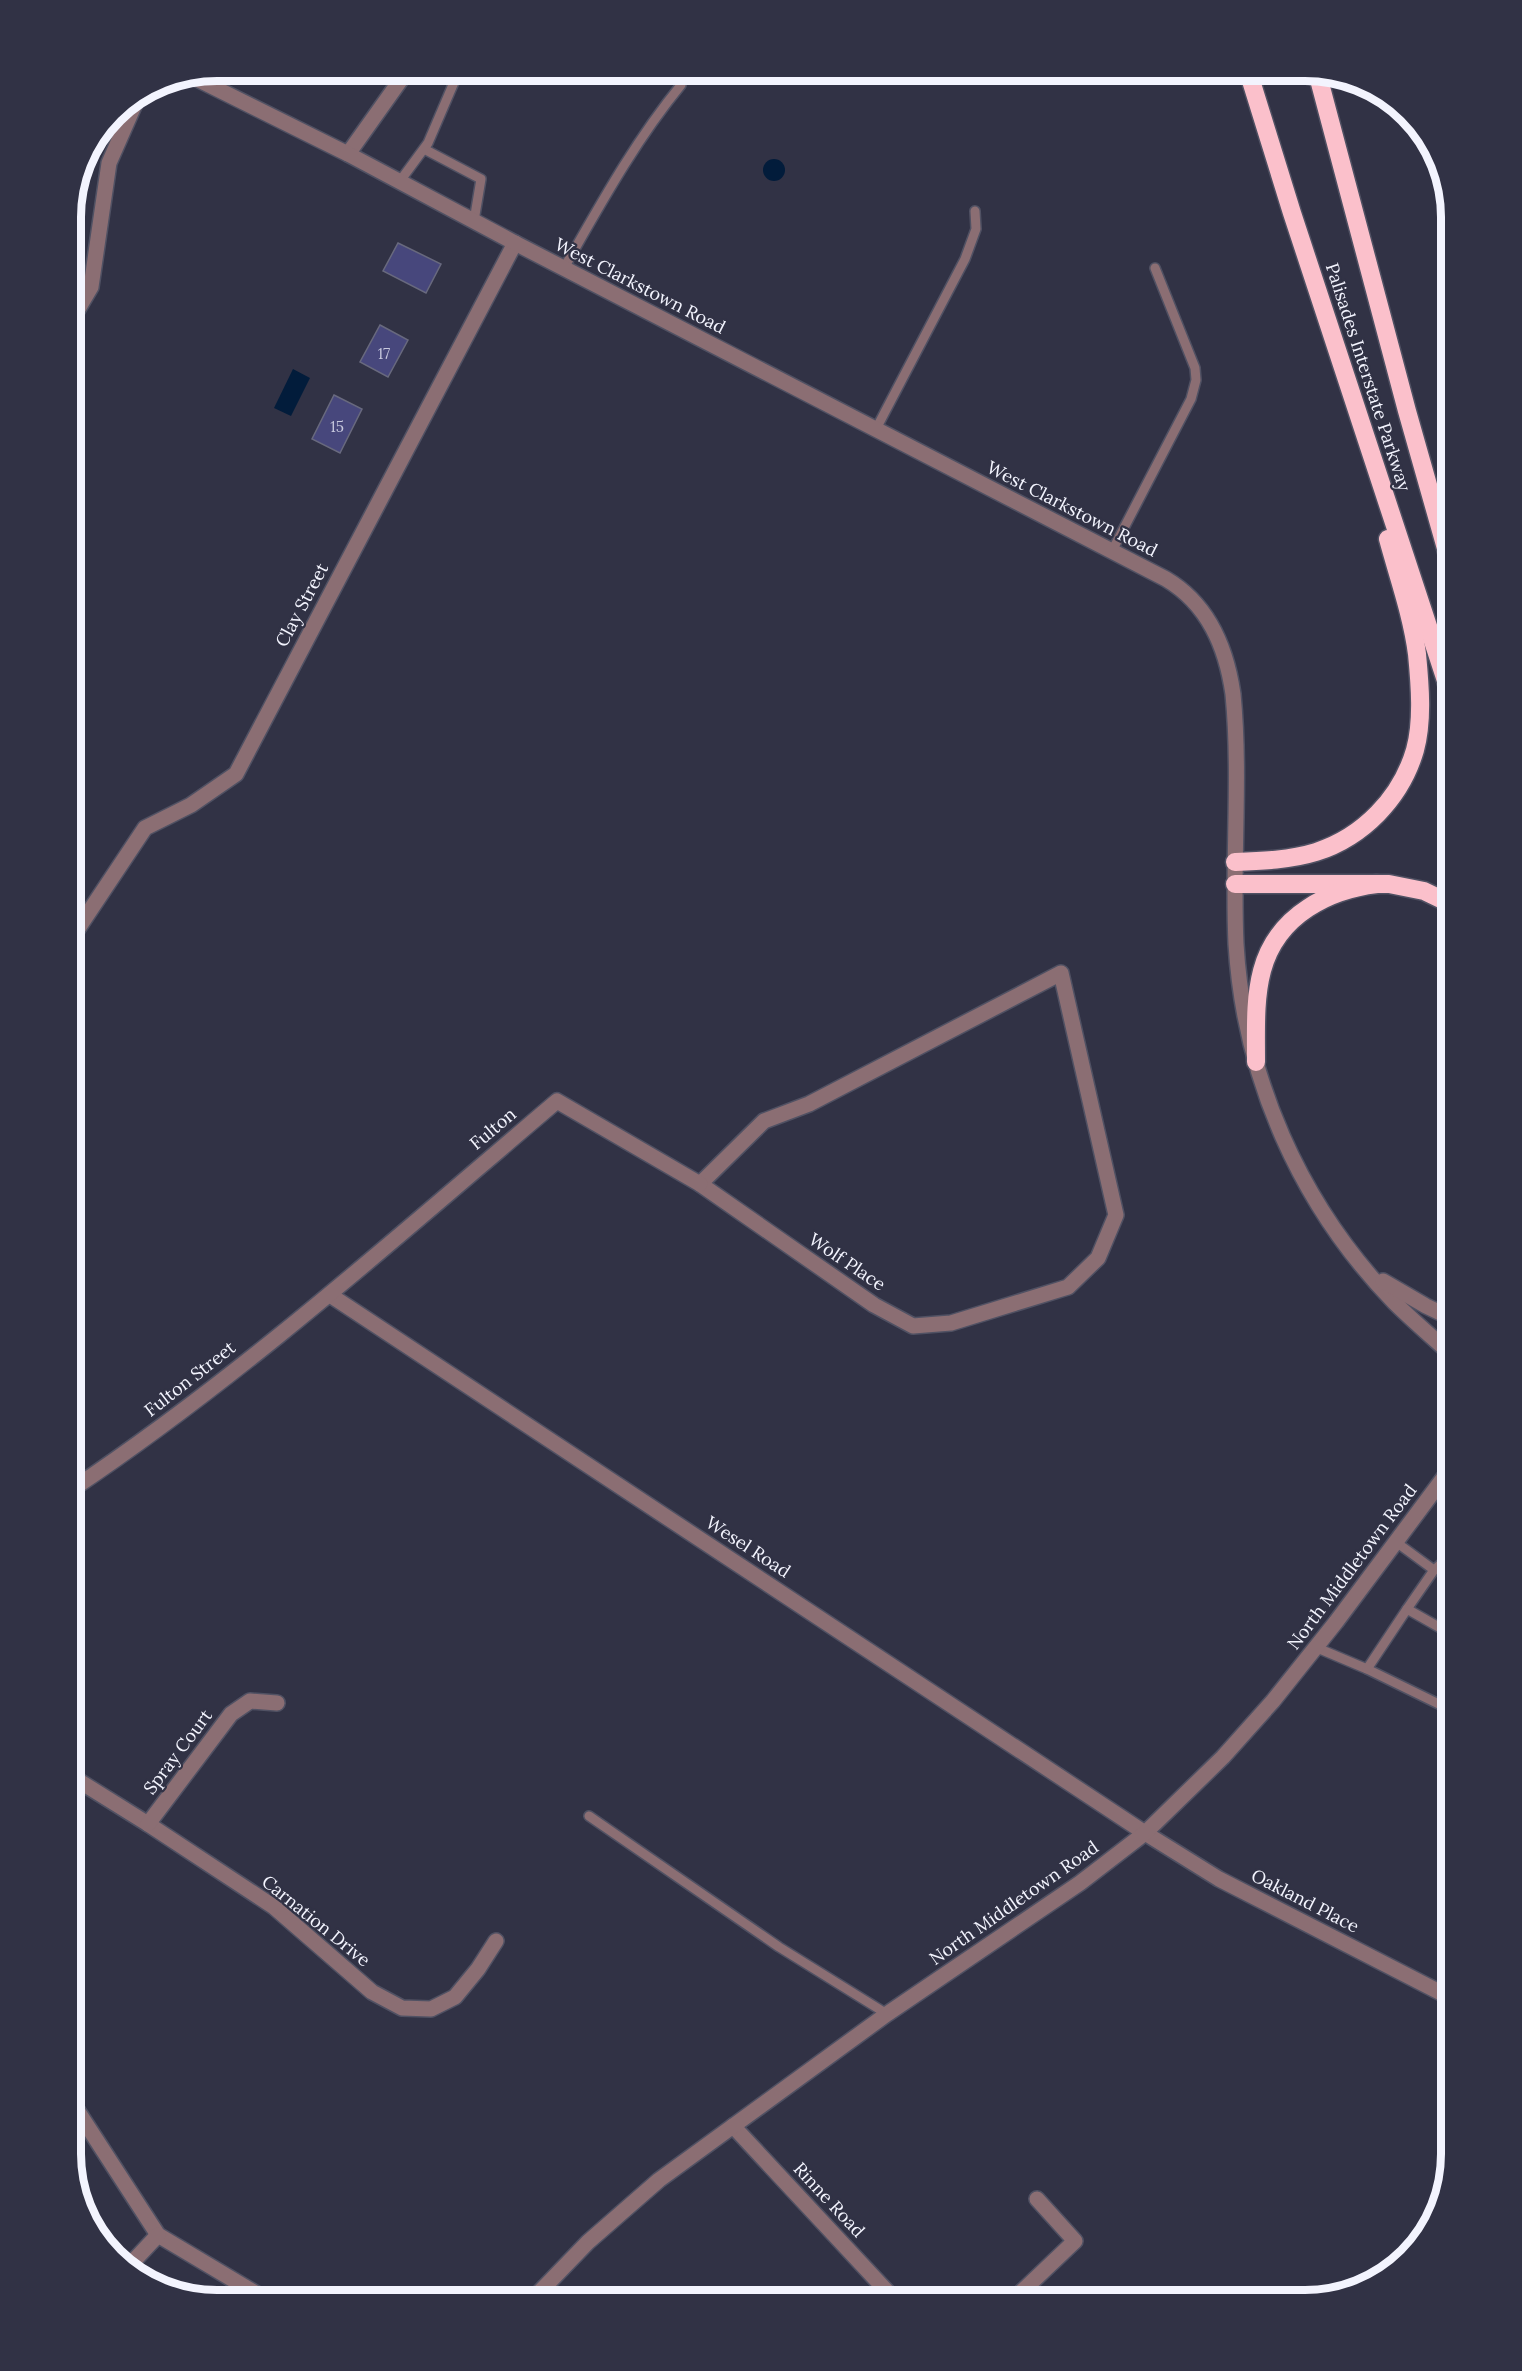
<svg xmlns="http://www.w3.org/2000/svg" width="1522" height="2371" font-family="Lora,serif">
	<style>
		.water { fill: #021c3b }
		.building { fill: #47477c; stroke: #68697e; stroke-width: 1.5 }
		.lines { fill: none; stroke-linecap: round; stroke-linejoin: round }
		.service-casing { stroke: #505163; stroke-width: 12 }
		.minor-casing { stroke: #505163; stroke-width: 18 }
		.tertiary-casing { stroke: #505163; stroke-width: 18 }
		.motorway-casing { stroke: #505163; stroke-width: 21 }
		.service { stroke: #8b6e73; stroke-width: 9 }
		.minor { stroke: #8b6e73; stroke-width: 15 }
		.tertiary { stroke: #8b6e73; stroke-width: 15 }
		.motorway { stroke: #fbc0cb; stroke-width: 18 }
		.labels { text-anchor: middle; stroke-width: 4.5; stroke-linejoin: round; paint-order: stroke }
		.number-label { font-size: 15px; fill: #c8c9de }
		.street-label { font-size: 18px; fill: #f3f4fe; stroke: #313245 }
		.rim { fill: none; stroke: #f3f4fe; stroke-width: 8 }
	</style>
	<rect width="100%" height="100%" fill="#313245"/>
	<g class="water">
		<circle cx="774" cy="170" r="11"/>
		<polygon points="293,369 310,378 291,416 274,408"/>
	</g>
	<g class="building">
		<polygon points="398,243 441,264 426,293 383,271"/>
		<polygon points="380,325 408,340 388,377 360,362"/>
		<polygon points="334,395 362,409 340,453 312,439"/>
	</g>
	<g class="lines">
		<g class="service-casing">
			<g id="service">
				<polyline points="424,149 481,179 474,221"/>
				<polyline points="400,181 428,143 455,80 442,71"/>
				<path d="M 564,268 C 600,205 635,141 681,85"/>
				<polyline points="876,429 965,259 976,229 975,211"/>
				<polyline points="1112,551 1191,399 1196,380 1195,368 1155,268"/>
				<polyline points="1396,1542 1434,1570"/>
				<polyline points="1407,1609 1434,1570 1451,1555"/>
				<polyline points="1315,1647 1367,1669 1451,1710"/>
				<polyline points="1367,1669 1407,1609 1451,1634"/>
				<polyline points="589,1816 779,1947 887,2014"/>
			</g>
		</g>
		<g class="minor-casing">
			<g id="minor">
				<polyline points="348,154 407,71"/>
				<polyline points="71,321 91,287 109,163 138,97"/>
				<polyline points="71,939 145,828 191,805 236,774 515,243"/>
				<polygon points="1061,973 1116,1215 1098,1258 1068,1287 951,1323 913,1326 874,1305 700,1184 764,1121 809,1104"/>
				<polyline points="330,1295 1145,1833 1219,1879 1451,1998"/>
				<path d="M 71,1490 C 243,1375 399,1235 557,1101 L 700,1184"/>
				<polyline points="71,1776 148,1824 274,1907 372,1992 402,2008 431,2009 455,1997 478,1969 496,1941"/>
				<polyline points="148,1824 231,1714 250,1701 277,1703"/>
				<polyline points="71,2107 77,2110 158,2235 267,2300"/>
				<polyline points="733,2126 895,2300"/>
				<polyline points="128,2267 158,2235"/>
				<polyline points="1013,2300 1075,2241 1037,2199"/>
			</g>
		</g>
		<g class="tertiary-casing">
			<g id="tertiary">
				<path d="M 191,76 L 348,154 L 515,243 L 1166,579 C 1208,604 1226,646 1233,694 C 1241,777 1232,860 1236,944 C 1244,1078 1300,1205 1394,1302 C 1412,1320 1432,1337 1451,1354"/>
				<polyline points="1383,1281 1426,1306 1451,1318"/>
				<polyline points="532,2300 588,2242 659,2180 887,2014 1080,1883 1145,1833 1223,1757 1273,1701 1336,1622 1451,1468"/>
			</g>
		</g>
		<g class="motorway-casing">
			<g id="motorway">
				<polyline points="1248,71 1292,213 1451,696"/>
				<polyline points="1317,72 1407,411 1451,566"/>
				<path d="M 1235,862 C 1262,861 1290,860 1316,852 C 1363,837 1401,798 1415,750 C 1423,721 1420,685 1417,654 C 1412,615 1398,576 1388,539"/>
				<polyline points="1235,884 1389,884 1424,891 1451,904"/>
				<path d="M 1256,1062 C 1256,1002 1251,945 1308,908 C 1329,894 1352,887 1377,884"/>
			</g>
		</g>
		<use href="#service" class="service"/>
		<use href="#minor" class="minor"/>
		<use href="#tertiary" class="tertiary"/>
		<use href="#motorway" class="motorway"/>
	</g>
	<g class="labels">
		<g class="number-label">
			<text x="384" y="359">17</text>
			<text x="337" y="432">15</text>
		</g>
		<g class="street-label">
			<text transform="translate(640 286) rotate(27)" y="6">West Clarkstown Road</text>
			<text transform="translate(1368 377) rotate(72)" y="6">Palisades Interstate Parkway</text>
			<text transform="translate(1072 509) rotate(27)" y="6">West Clarkstown Road</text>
			<text transform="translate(302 605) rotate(-62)" y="6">Clay Street</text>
			<text transform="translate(493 1129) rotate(-40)" y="6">Fulton</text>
			<text transform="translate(847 1262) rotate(34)" y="6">Wolf Place</text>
			<text transform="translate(190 1379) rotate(-38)" y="6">Fulton Street</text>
			<text transform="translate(748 1547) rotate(33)" y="6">Wesel Road</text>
			<text transform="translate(1352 1567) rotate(-53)" y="6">North Middletown Road</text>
			<text transform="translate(178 1752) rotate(-53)" y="6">Spray Court</text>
			<text transform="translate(1305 1901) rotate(27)" y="6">Oakland Place</text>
			<text transform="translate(1014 1903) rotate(-35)" y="6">North Middletown Road</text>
			<text transform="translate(316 1921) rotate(39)" y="6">Carnation Drive</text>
			<text transform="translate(829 2200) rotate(47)" y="6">Rinne Road</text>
		</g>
	</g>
	<path d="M0 0H1522V2371H0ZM217 81H1305A136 136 0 0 1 1441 217V2154A136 136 0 0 1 1305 2290H217A136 136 0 0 1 81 2154V217A136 136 0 0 1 217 81Z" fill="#313245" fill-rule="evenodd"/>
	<path class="rim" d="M217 81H1305A136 136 0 0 1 1441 217V2154A136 136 0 0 1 1305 2290H217A136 136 0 0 1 81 2154V217A136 136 0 0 1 217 81Z"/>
</svg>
